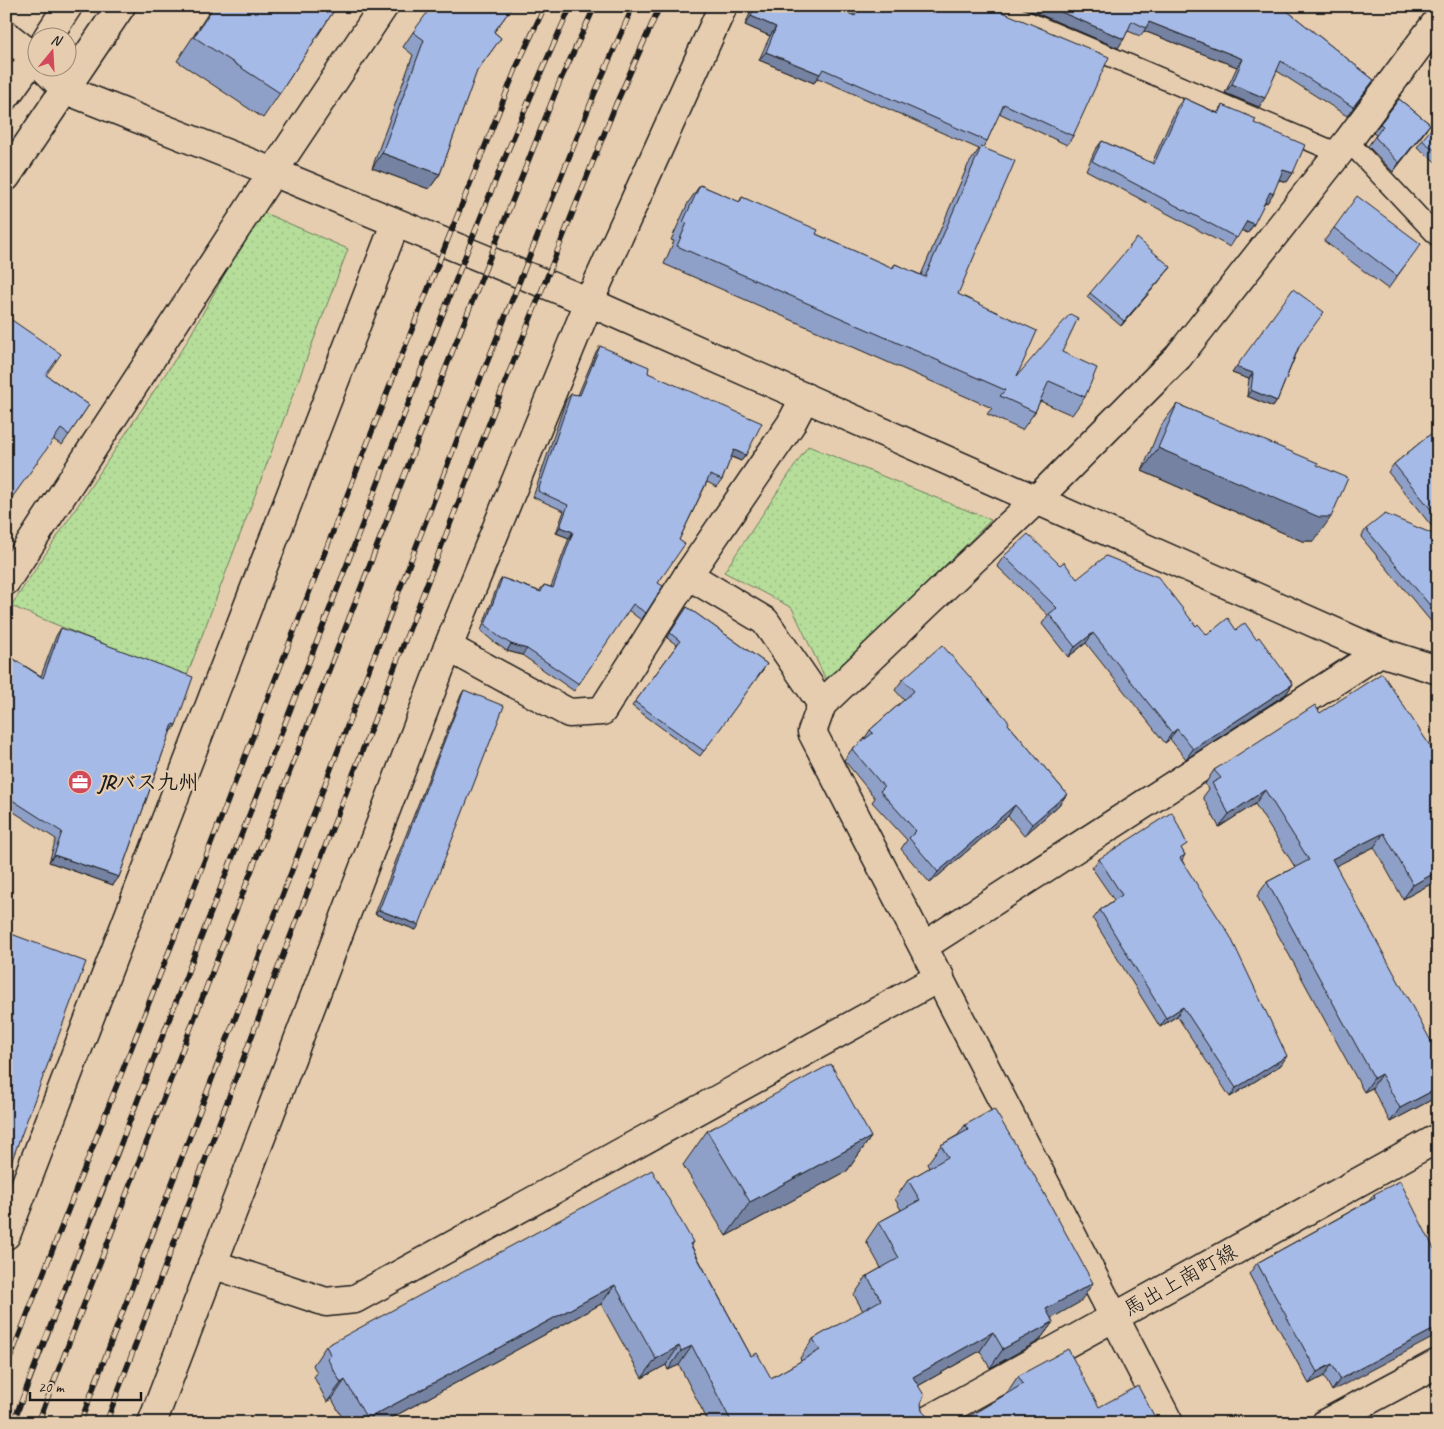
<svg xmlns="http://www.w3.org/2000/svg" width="1444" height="1429" font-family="Caveat,'Klee One',sans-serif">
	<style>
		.park { fill: url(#park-dots); stroke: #697d5b }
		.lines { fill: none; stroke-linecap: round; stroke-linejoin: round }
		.lane-casing { stroke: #1c1c1c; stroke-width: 22 }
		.street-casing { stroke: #1c1c1c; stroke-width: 31 }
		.secondary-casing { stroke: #1c1c1c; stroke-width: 31 }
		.lane { stroke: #e7cdaf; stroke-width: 19 }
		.street { stroke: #e7cdaf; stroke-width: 28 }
		.secondary { stroke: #e7cdaf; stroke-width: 28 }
		.rail-casing { stroke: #1c1c1c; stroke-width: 5.5 }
		.rail { stroke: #e7cdaf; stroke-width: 4; stroke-dasharray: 11; stroke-linecap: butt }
		.wall { fill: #8fa0c8; stroke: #1c1c1c }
		.shaded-wall { fill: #7482a2; stroke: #1c1c1c }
		.building { fill: #a6bae8; stroke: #1c1c1c }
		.labels { text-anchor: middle; stroke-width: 4.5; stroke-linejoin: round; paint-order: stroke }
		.poi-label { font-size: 21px; font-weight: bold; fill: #1c1c1c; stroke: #e7cdaf; text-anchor: start }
		.street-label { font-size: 21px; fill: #1c1c1c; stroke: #e7cdaf }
	</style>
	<defs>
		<pattern id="park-dots" width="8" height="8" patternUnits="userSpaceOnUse" patternTransform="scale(1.25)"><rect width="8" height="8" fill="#b6de9a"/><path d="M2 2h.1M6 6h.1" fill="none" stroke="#9cbe84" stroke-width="1.8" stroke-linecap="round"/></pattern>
	</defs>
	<rect width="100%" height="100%" fill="#e7cdaf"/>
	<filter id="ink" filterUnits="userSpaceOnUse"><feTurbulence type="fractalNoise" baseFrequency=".02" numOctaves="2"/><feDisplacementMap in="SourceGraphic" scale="10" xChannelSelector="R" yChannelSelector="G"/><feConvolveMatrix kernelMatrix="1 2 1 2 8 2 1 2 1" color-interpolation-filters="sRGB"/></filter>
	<g filter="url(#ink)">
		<g class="park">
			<polygon points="260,211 348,249 186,678 11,606 186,343"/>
			<polygon points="808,446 991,520 827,682 792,608 724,572"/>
		</g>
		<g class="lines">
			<g class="lane-casing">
				<g id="lane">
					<polyline points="991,6 1338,153"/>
					<polyline points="1348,141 1438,237"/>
				</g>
			</g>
			<g class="street-casing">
				<g id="street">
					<polyline points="6,35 34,57"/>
					<polyline points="688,575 791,424 805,397"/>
					<polyline points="6,581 273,172 384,6"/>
					<polyline points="448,647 569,713 602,711 688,575 765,621 822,704"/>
					<polyline points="924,946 1380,652 1438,670"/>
					<polyline points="6,1235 395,224"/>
					<polyline points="212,1264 326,1302 355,1299 940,977"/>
					<polyline points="152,1423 448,647 589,302 723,6"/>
					<polyline points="1169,1423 812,732 822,704 1037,499 1178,357 1348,141 1438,20"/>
					<polyline points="1326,1423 1438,1363"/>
				</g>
			</g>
			<g class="secondary-casing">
				<g id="secondary">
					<polyline points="47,38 68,6"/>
					<polyline points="44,68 66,90 273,172 589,302 1380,652"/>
					<polyline points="6,96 38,51"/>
					<polyline points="6,177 121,6"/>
					<polyline points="923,1423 1438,1138"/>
				</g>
			</g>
			<use href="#lane" class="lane"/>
			<use href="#street" class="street"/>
			<use href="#secondary" class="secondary"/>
			<g class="rail-casing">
				<g id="rail">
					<polyline points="6,1369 405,347 517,66 545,6"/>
					<path d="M 13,1423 C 117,1149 226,876 332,603 C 410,403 481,201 571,6"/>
					<polyline points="38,1423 445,370 560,81 595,6"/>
					<polyline points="80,1423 480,380 594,95 633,6"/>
					<polyline points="106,1423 256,1025 502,390 616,104 660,6"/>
				</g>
			</g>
			<use href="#rail" class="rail"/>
		</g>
		<g class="wall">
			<polygon points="213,6 337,6 280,93 263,118 177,61"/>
			<polygon points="513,6 494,32 501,38 476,72 440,174 429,189 372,168 413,55 403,47 413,32"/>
			<polygon points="753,6 831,6 853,15 857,6 992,6 1073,136 1067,145 999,113 987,141 983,147 958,294 1017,376 1062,352 1085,397 1072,415 1040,401 1035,412 1022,430 987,414 992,408 664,264 674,241 671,240 688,203 700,185 739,202 742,197 816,234 892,268 895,264 921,275 968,165 979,149 818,78 814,83 759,60 770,36 745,25"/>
			<polygon points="1020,6 1267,9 1269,6 1281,6 1374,80 1347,116 1277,71 1259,107 1225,93 1237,67 1144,31 1140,36 1128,31 1118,48"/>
			<polygon points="1184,98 1217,113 1223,105 1254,123 1293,173 1287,182 1279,180 1267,203 1265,202 1248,233 1241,230 1230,247 1086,170 1095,150 1102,141 1152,163 1177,107"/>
			<polygon points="1399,99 1430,124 1393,172 1368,146 1376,135 1373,133"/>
			<polygon points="1438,121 1438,164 1417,147"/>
			<polygon points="1334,228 1411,257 1388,289 1324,241"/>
			<polygon points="1171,267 1121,326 1087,297 1090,293"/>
			<polygon points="600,346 648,373 746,455 741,461 731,457 722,480 717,487 707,482 658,583 646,613 641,620 628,610 574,691 522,655 507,651 494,642 481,631 498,584 502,578 539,591 544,585 551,587 569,538 556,533 564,511 533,497 566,400 571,394 578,395 596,352"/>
			<polygon points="1299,347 1277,401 1273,407 1247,396 1249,379 1232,373"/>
			<polygon points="46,375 89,405 62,445 54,440"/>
			<polygon points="1177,404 1317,465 1314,541 1302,541 1142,471 1160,427"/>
			<polygon points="1438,428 1438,534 1388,472 1394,464"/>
			<polygon points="1366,529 1438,536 1438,630 1361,537"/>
			<polygon points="1004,556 1060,565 1077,579 1196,626 1207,635 1236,630 1256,639 1293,684 1286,694 1186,759 1170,739 1165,743 1086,643 1068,657 1042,624 1048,615 997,566"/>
			<polygon points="687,607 767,664 700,756 632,706 677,645 667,638"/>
			<polygon points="61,628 176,725 171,732 170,732 119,877 113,885 49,862 56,839 6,807 6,654 41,676 56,636"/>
			<polygon points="903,679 1008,724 1067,794 1059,805 1024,836 1008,816 930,883 901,849 907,840 872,802 875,798 844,760 852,749 863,741 870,730 904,700 895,690"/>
			<polygon points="464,690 416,930 375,914 461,695"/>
			<polygon points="1320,713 1438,758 1438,880 1403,899 1374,847 1335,866 1438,1071 1438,1094 1435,1098 1390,1122 1372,1088 1364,1092 1257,896 1267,882 1295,867 1255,804 1219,827 1203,797 1209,789 1205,784 1214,770"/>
			<polygon points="1182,850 1185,855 1182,860 1281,1065 1230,1097 1177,1016 1160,1027 1093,919 1100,910 1114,900 1092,868 1099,859"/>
			<polygon points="965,1125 1080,1302 1051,1318 1053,1322 1039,1341 990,1368 980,1351 918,1386 922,1411 929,1418 939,1423 709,1423 679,1365 668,1370 666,1365 642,1378 601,1304 382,1423 345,1423 332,1399 327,1402 314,1377 317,1373 313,1365 326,1346 693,1242 691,1245 751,1356 771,1378 801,1361 800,1358 813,1339 863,1311 854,1295 867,1276 881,1268 866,1241 879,1222 901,1210 895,1199 908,1180 929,1168 927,1164 941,1145 958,1135"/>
			<polygon points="707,1131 871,1137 847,1171 726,1236 683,1165"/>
			<polygon points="1374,1194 1434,1249 1332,1391 1324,1376 1309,1384 1249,1274 1257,1263 1369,1201"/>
			<polygon points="1018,1376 1099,1407 1006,1394"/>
		</g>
		<g class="shaded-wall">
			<polygon points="1020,6 1047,6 1124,39 1118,48"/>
			<polygon points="751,16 776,27 770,36 745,25"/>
			<polygon points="1149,22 1243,59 1237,67 1144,31"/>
			<polygon points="766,52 820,74 814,83 759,60"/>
			<polygon points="1232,84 1265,98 1259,107 1225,93"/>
			<polygon points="1430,124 1424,133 1393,172 1399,163"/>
			<polygon points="382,153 440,174 429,189 372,168"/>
			<polygon points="1283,170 1293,173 1287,182 1277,179"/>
			<polygon points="1270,192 1273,194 1267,203 1264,201"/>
			<polygon points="1247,221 1254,224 1248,233 1240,230"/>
			<polygon points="1171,267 1167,272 1121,326 1124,321"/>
			<polygon points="1236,367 1253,373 1249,379 1232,373"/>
			<polygon points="1251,390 1277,401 1273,407 1247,396"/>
			<polygon points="1158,448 1331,517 1314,541 1302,541 1142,471"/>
			<polygon points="734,450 746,455 741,461 730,456"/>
			<polygon points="560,527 573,532 569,538 556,533"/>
			<polygon points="1093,633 1086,643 1068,657 1075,647"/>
			<polygon points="511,644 527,649 522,655 507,651"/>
			<polygon points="1293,684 1286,694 1186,759 1193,749"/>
			<polygon points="173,724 176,725 171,732 168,731"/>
			<polygon points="1177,729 1170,739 1165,743 1172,733"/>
			<polygon points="1265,790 1255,804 1219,827 1229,814"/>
			<polygon points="1067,794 1059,805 1024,836 1032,824"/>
			<polygon points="1015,805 1008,816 930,883 938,872"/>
			<polygon points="1384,833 1374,847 1322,873 1332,859"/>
			<polygon points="54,855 119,877 113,885 49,862"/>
			<polygon points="1438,871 1438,880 1403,899 1413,885"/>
			<polygon points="379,910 419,925 416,930 375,914"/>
			<polygon points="1183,1007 1177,1016 1160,1027 1166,1018"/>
			<polygon points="1287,1056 1281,1065 1230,1097 1236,1088"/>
			<polygon points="1381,1074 1372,1088 1364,1092 1374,1078"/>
			<polygon points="1438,1088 1438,1094 1435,1098 1390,1122 1400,1108"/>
			<polygon points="871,1137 847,1171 726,1236 750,1202"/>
			<polygon points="1093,1283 1080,1302 1033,1329 1046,1309"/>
			<polygon points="615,1285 601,1304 382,1423 364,1423 367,1419"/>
			<polygon points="1053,1322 1039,1341 990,1368 1003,1349"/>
			<polygon points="1438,1327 1438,1335 1332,1391 1340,1379"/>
			<polygon points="993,1332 980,1351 900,1396 913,1377"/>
			<polygon points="679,1346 666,1365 642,1378 656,1359"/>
			<polygon points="692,1346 679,1365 668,1370 681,1351"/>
			<polygon points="1332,1364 1324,1376 1309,1384 1317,1372"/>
			<polygon points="345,1380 332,1399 327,1402 341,1383"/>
		</g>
		<g class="building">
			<polygon points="214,6 337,6 280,93 194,37"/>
			<polygon points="432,6 513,6 494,32 501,38 477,71 440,174 382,153 424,40 413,32"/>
			<polygon points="755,6 831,6 855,16 859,6 992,6 993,8 1109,57 1073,136 1004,104 987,141 823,69 820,74 766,52 776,27 751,16"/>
			<polygon points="1047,6 1260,6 1269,10 1271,6 1281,6 1374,80 1353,107 1281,61 1265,98 1232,84 1243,59 1149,22 1146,28 1132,21 1124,39"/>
			<polygon points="1184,98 1219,114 1223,105 1256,119 1254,123 1305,145 1293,173 1283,170 1273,194 1270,192 1254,224 1247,221 1237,238 1092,161 1102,141 1154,164"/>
			<polygon points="1399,99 1430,124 1399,163 1375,137 1383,126 1380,124"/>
			<polygon points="1438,121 1438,153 1422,140"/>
			<polygon points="981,147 1015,161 958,294 1037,331 1017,376 1070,314 1078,318 1062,352 1097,368 1085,397 1049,381 1035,412 1000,396 1005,390 677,246 687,223 683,222 700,185 740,202 742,197 818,230 816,234 893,268 895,264 925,277"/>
			<polygon points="1357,196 1421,244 1397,276 1334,228"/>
			<polygon points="1137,238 1171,267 1124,321 1090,293"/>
			<polygon points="1293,289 1324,312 1299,346 1277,401 1251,390 1253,373 1236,367"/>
			<polygon points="6,316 61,354 46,375 89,405 69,435 61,429 6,506"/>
			<polygon points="600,346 649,367 648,373 762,423 746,455 734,450 722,480 710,475 679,540 685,544 658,583 663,586 646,613 633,604 579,684 527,649 511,644 498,636 485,625 502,578 541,592 544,585 553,588 573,532 560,527 568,505 538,491 571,394 580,395"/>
			<polygon points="1177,404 1318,463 1317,465 1348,478 1331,517 1319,517 1158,448"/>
			<polygon points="1438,428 1438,518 1394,464"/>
			<polygon points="1385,514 1438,536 1438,615 1366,529"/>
			<polygon points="1028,534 1060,565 1064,562 1077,579 1106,556 1158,577 1196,626 1198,624 1207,635 1228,618 1236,630 1245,623 1256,639 1259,637 1293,684 1193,749 1177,729 1172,733 1093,633 1075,647 1049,614 1057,608 1004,556"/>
			<polygon points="687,607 767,664 704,751 635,702 680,641 670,633"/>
			<polygon points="61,628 193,677 176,725 173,724 119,877 54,855 62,832 6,796 6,654 43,678"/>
			<polygon points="942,645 1009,722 1008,724 1067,794 1032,824 1015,805 938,872 909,838 916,831 880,791 884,787 852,749 873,733 870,730 914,691 903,679"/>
			<polygon points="1382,673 1438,758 1438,871 1413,885 1384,833 1332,859 1438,1054 1438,1063 1434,1065 1438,1071 1438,1088 1400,1108 1381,1074 1374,1078 1267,882 1309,860 1265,790 1229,814 1212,783 1221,778 1214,770 1315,705 1320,713"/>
			<polygon points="464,690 504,706 419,925 379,910"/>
			<polygon points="1172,812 1187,844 1181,848 1185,855 1180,858 1230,936 1287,1056 1236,1088 1183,1007 1166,1018 1100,910 1122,895 1099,859"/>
			<polygon points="6,932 86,962 6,1176"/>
			<polygon points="831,1064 871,1137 750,1202 707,1131"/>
			<polygon points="994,1109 1033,1173 1093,1283 1046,1309 1053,1322 1003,1349 993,1332 913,1377 924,1395 921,1403 922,1411 929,1418 937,1419 939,1423 732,1423 692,1346 681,1351 679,1346 656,1359 615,1285 367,1419 345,1380 341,1383 327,1358 331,1356 326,1346 652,1170 693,1242 690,1244 751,1356 757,1353 771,1378 820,1350 813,1339 881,1300 867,1276 899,1258 879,1222 920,1200 908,1180 948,1157 941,1145 968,1130 965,1125"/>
			<polygon points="1400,1181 1434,1249 1438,1247 1438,1327 1340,1379 1332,1364 1317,1372 1257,1263 1375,1198 1374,1194"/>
			<polygon points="1068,1349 1099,1407 1138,1386 1158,1423 958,1423 1023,1384 1018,1376"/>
		</g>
	</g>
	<defs>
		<g id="office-disc" transform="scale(1.25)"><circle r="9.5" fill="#d1495b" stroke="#e7cdaf"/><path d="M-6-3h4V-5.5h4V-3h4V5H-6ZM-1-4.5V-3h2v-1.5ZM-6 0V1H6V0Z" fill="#fff"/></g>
	</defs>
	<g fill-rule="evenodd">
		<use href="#office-disc" x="80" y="782"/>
	</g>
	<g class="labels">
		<g class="poi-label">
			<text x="98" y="789">JRバス九州</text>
		</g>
		<g class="street-label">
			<text transform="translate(1180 1280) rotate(-29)" y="7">馬出上南町線</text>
		</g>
	</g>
	<rect width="1444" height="1429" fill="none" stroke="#e7cdaf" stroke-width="25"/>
	<rect x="12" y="12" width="1419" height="1404" fill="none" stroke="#1c1c1c" stroke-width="2" filter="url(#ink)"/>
	<g transform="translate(52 52) rotate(18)"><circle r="24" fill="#e7cdaf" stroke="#968674"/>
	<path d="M0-4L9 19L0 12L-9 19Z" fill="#d1495b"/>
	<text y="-8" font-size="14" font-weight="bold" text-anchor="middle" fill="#1c1c1c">N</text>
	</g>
	<path d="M30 1392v8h111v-8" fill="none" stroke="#1c1c1c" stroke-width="2.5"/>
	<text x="38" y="1392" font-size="15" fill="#1c1c1c" stroke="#e7cdaf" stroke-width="4" paint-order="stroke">20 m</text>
</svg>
